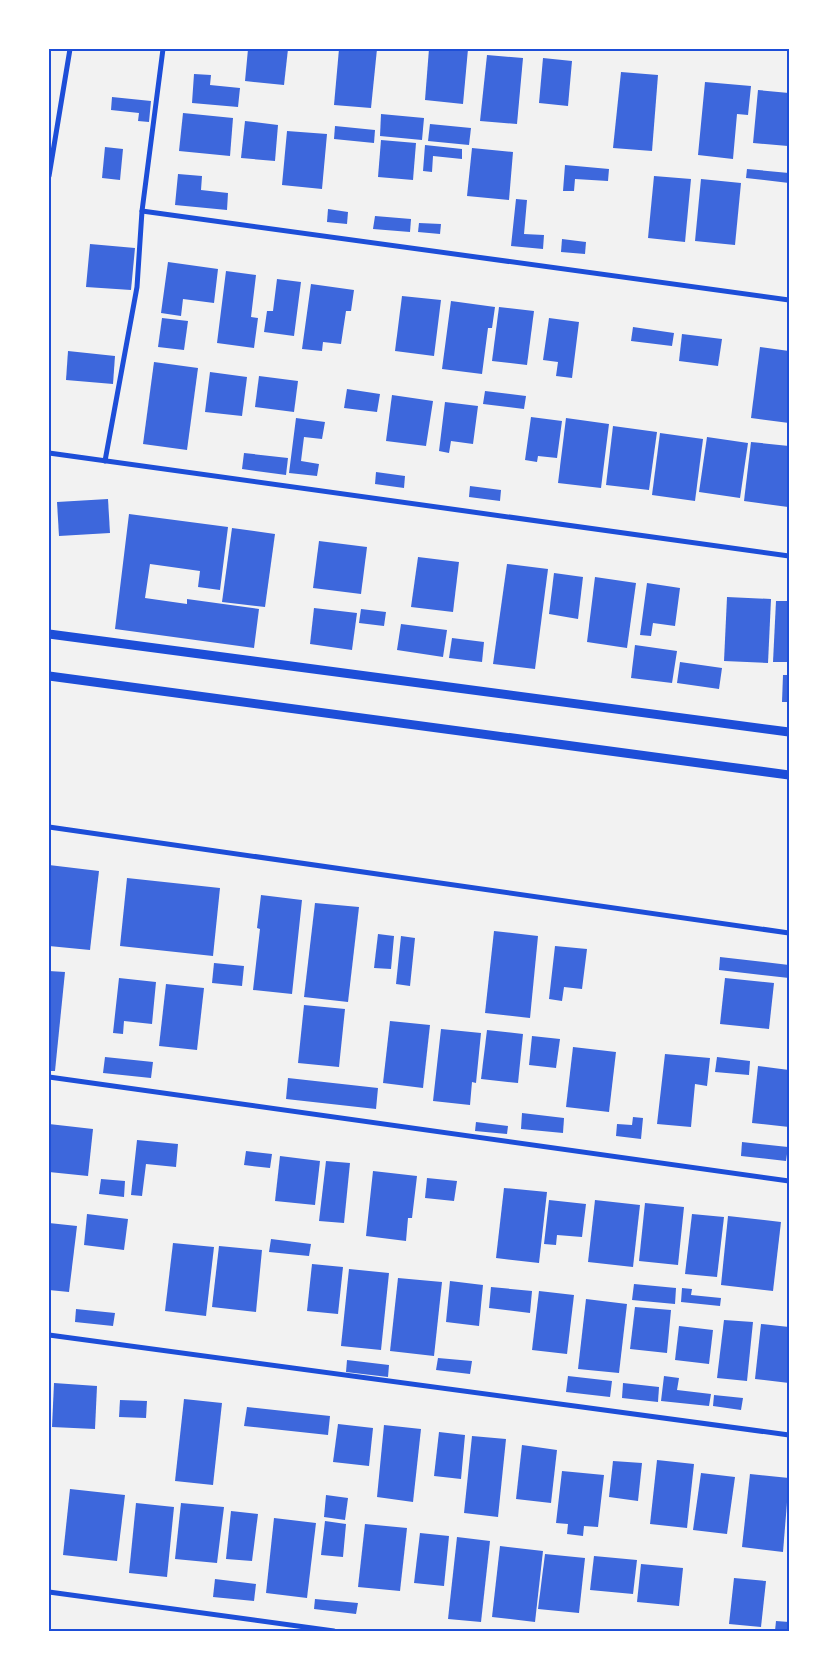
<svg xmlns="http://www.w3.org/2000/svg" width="838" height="1680" font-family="'Source Serif 4',serif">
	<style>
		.building { fill: #3d67dc }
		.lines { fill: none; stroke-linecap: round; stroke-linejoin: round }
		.minor { stroke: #1d4ed8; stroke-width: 5 }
		.tertiary { stroke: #1d4ed8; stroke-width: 9 }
		.neatline { fill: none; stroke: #1d4ed8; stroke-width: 2 }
	</style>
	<rect width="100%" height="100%" fill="#f2f2f2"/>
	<g class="building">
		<polygon points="248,49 288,49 284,85 245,81"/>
		<polygon points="339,49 377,49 371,108 334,105"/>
		<polygon points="429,49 468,49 463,104 425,100"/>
		<polygon points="487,55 523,58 517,124 480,121"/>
		<polygon points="543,58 572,61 568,106 539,103"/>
		<polygon points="621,72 658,75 652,151 613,148"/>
		<polygon points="194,74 211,75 210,85 240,88 238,107 192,103"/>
		<polygon points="705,82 751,86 748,115 737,114 733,159 698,155"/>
		<polygon points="758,90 789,93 788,146 753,143"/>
		<polygon points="112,97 151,101 149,122 138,121 139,113 111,110"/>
		<polygon points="183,113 233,118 230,156 179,151"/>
		<polygon points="381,114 424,118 422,140 380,136"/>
		<polygon points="245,121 278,125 275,161 241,158"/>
		<polygon points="430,124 471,128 469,145 428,141"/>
		<polygon points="335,126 375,130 374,143 334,139"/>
		<polygon points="287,131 327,134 322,189 282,185"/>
		<polygon points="381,140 416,143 413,180 378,177"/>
		<polygon points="425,145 462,149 462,159 433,156 432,172 423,171"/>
		<polygon points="105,147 123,149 120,180 102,178"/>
		<polygon points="472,148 513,152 509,200 467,196"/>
		<polygon points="565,165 609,169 608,181 575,179 574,191 563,191"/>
		<polygon points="747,169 789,173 789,183 746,178"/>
		<polygon points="178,174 202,176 201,190 228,193 227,210 175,205"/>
		<polygon points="654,176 691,179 685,242 648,238"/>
		<polygon points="701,179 741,183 735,245 695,241"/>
		<polygon points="516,199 527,200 524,234 544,235 543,249 511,246"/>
		<polygon points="328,209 348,212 347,224 327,222"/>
		<polygon points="375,216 411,219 410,232 373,229"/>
		<polygon points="419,223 441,224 440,234 418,232"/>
		<polygon points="562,239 586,242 585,254 561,252"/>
		<polygon points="90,244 135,248 131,290 86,287"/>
		<polygon points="168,262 218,269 214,303 183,299 181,316 161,313"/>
		<polygon points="226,271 256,275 251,317 258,318 254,348 217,343"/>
		<polygon points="277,279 301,282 294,336 264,332 267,311 273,311"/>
		<polygon points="311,284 354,290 351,311 346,311 341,344 323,342 322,351 302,349"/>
		<polygon points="402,296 441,300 434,356 395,351"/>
		<polygon points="451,301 495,307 492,328 488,328 482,374 442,369"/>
		<polygon points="499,307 534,311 527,365 492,361"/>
		<polygon points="162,318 188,321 184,350 158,347"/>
		<polygon points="549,318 579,322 572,378 556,376 558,362 543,360"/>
		<polygon points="633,327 674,333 672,346 631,341"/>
		<polygon points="682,334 722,339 718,366 679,361"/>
		<polygon points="760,347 789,351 789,423 751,418"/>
		<polygon points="68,351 115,356 113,384 66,380"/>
		<polygon points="154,362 198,368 187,450 143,444"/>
		<polygon points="210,372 247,377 242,416 205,412"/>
		<polygon points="259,376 298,381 294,412 255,407"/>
		<polygon points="347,389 380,394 377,412 344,408"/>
		<polygon points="485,391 526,396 524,409 483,404"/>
		<polygon points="392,395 433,401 426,446 386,441"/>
		<polygon points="445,402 478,406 473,444 451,441 449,453 439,451"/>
		<polygon points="531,417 562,421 557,458 538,456 537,462 525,460"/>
		<polygon points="296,418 325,422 322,439 304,437 301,461 319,464 317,476 289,473"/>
		<polygon points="566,418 609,424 601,488 558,483"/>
		<polygon points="613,426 657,432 649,490 606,485"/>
		<polygon points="660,433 703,439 695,501 652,495"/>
		<polygon points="707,437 748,443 740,498 699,492"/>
		<polygon points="751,442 789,446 788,507 744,501"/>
		<polygon points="244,453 288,458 286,475 242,469"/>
		<polygon points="376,472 405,476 404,488 375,484"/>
		<polygon points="470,486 501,490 500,501 469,497"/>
		<polygon points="108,499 110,533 59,536 57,502"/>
		<polygon points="129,514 228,527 220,590 198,587 200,571 150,564 145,598 187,604 187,599 259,609 254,648 115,629"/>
		<polygon points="232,528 275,534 265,607 222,602"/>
		<polygon points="319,541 367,547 361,594 313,588"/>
		<polygon points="418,557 459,562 453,612 411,607"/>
		<polygon points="507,564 548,569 535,669 493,664"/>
		<polygon points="554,573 583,577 578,619 549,614"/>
		<polygon points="595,577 636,583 627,648 587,642"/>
		<polygon points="647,583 680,588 675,626 653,623 651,636 640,635"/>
		<polygon points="727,597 771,599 768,663 724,661"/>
		<polygon points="776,601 789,601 789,662 773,662"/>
		<polygon points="314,608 357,613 352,650 310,644"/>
		<polygon points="361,609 386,612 384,626 359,623"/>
		<polygon points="401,624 447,630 443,657 397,650"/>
		<polygon points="452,638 484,642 482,662 449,658"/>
		<polygon points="635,645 677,651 672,683 631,678"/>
		<polygon points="680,662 722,668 719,689 677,683"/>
		<polygon points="783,675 789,675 789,702 782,702"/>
		<polygon points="49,865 99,871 90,950 49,946"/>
		<polygon points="127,878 220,888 213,956 120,946"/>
		<polygon points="261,895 302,900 292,994 253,990 260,929 257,928"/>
		<polygon points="315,903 359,907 348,1002 304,997"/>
		<polygon points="494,931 538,936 530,1018 485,1013"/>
		<polygon points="378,934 394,936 391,969 374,968"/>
		<polygon points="401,936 415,938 410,986 396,984"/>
		<polygon points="555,946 587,949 582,989 564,987 562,1001 549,999"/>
		<polygon points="720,957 789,965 789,978 719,970"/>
		<polygon points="214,963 244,966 242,986 212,983"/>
		<polygon points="49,971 65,972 55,1071 49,1071"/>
		<polygon points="119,978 156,982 152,1024 124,1021 123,1034 113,1033"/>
		<polygon points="725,978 774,983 769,1029 720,1024"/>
		<polygon points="166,984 204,988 197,1050 159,1046"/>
		<polygon points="304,1005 345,1009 339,1067 298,1063"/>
		<polygon points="390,1021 430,1025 423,1088 383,1083"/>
		<polygon points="441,1029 481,1033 476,1083 472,1082 470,1105 433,1101"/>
		<polygon points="487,1030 523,1034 518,1083 481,1079"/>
		<polygon points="532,1036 560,1039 556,1068 529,1065"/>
		<polygon points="573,1047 616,1052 609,1112 566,1107"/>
		<polygon points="665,1054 710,1058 707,1086 695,1084 691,1127 657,1124"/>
		<polygon points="105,1057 153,1062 151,1078 103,1073"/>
		<polygon points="717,1057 750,1061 749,1075 715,1072"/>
		<polygon points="758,1066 789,1070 789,1127 752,1123"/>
		<polygon points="288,1078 378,1088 376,1109 286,1099"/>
		<polygon points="522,1113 564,1118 563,1133 521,1129"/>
		<polygon points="633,1117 643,1118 641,1139 616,1136 617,1124 632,1125"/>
		<polygon points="476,1122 508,1126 507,1134 475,1131"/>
		<polygon points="49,1124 93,1129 88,1176 49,1172"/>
		<polygon points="137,1140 178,1144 176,1167 146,1164 142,1196 131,1195"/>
		<polygon points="742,1142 788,1147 786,1161 741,1156"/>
		<polygon points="246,1151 272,1154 270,1168 244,1165"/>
		<polygon points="280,1156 320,1161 315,1205 275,1201"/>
		<polygon points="326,1161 350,1163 344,1223 319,1221"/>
		<polygon points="373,1171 417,1176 412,1218 408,1218 406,1241 366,1236"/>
		<polygon points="427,1178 457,1181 454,1201 425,1198"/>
		<polygon points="101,1179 125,1181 124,1197 99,1194"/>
		<polygon points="504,1188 547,1192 539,1263 496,1258"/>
		<polygon points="549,1200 586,1204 582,1237 557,1235 556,1245 544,1244"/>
		<polygon points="595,1200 640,1205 633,1267 588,1262"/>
		<polygon points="645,1203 684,1207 678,1265 639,1261"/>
		<polygon points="87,1214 128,1219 124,1250 84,1245"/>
		<polygon points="692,1214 724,1217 717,1277 685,1274"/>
		<polygon points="728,1216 781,1222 773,1291 721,1285"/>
		<polygon points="49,1223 77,1226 69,1292 49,1290"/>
		<polygon points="271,1239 311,1244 309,1256 269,1252"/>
		<polygon points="173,1243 214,1247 206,1316 165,1311"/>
		<polygon points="219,1246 262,1250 256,1312 212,1307"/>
		<polygon points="312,1264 343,1267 338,1314 307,1311"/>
		<polygon points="349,1269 389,1273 381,1350 341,1346"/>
		<polygon points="398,1278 442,1282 434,1356 390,1351"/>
		<polygon points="450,1281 483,1285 479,1326 446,1322"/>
		<polygon points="634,1284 676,1288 675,1304 632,1300"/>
		<polygon points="491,1287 532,1291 530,1313 489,1308"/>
		<polygon points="682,1288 692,1289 691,1295 721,1298 720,1306 681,1302"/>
		<polygon points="539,1291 574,1295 567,1354 532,1350"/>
		<polygon points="586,1299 627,1304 619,1373 578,1369"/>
		<polygon points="635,1307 671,1310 667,1353 630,1349"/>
		<polygon points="76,1309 115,1313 113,1326 75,1322"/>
		<polygon points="724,1320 753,1322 747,1381 717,1378"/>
		<polygon points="761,1324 789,1327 789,1383 755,1379"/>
		<polygon points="679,1326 713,1330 709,1364 675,1360"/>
		<polygon points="438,1358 472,1361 470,1374 436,1370"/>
		<polygon points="347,1360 389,1365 388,1377 346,1372"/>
		<polygon points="568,1376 612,1381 610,1397 566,1392"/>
		<polygon points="664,1376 679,1378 677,1390 711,1394 709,1406 661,1401"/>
		<polygon points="54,1383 97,1386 95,1429 52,1427"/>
		<polygon points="623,1383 659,1387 658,1402 622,1398"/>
		<polygon points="714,1395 743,1398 741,1410 713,1406"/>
		<polygon points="184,1399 222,1403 213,1485 175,1481"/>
		<polygon points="120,1400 147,1401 146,1418 119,1417"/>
		<polygon points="247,1407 330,1416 328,1435 244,1426"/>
		<polygon points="338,1424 373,1428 369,1466 333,1462"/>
		<polygon points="384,1425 421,1429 413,1502 377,1497"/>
		<polygon points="439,1432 465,1435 461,1479 434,1476"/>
		<polygon points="472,1436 506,1439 498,1517 464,1513"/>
		<polygon points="522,1445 557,1450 551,1503 516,1499"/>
		<polygon points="657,1460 694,1464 687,1528 650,1524"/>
		<polygon points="613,1461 642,1463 638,1501 609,1497"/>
		<polygon points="562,1471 604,1475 598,1527 584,1526 583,1536 567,1534 568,1524 556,1523"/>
		<polygon points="701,1473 735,1477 727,1534 693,1530"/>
		<polygon points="750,1474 789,1478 783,1552 742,1547"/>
		<polygon points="70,1489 125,1495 117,1561 63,1555"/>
		<polygon points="326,1495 348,1498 345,1520 324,1517"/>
		<polygon points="136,1503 174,1507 167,1577 129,1573"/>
		<polygon points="181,1503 224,1507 217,1563 175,1559"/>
		<polygon points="231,1511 258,1514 252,1561 226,1559"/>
		<polygon points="274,1518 316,1523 307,1598 266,1593"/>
		<polygon points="325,1521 346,1524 343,1557 321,1555"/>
		<polygon points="365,1524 407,1528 400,1591 358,1587"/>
		<polygon points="420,1533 449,1536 444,1586 414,1583"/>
		<polygon points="457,1537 490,1541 481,1622 448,1619"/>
		<polygon points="500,1546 543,1551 535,1622 492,1617"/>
		<polygon points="545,1554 585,1558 579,1613 538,1609"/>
		<polygon points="594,1556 637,1560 633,1594 590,1590"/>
		<polygon points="641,1564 683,1568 679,1606 637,1602"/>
		<polygon points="734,1578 766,1581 761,1627 729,1624"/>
		<polygon points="215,1579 256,1584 254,1601 213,1597"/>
		<polygon points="315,1599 358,1603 356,1614 314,1609"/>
		<polygon points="776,1621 789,1622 789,1631 775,1631"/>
	</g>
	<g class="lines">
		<g class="minor">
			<polyline points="49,176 70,49"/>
			<polyline points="142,211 789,300"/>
			<polyline points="49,453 789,556"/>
			<polyline points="105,461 137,287 142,211 163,49"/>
			<polyline points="49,827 789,933"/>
			<polyline points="49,1077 789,1181"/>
			<polyline points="49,1335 789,1435"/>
			<polyline points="49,1592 334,1631"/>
		</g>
		<g class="tertiary">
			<polyline points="49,634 789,732"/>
			<polyline points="49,676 789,775"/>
		</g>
	</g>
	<rect width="838" height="1680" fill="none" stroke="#ffffff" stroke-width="100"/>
	<rect x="50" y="50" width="738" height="1580" class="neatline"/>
</svg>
